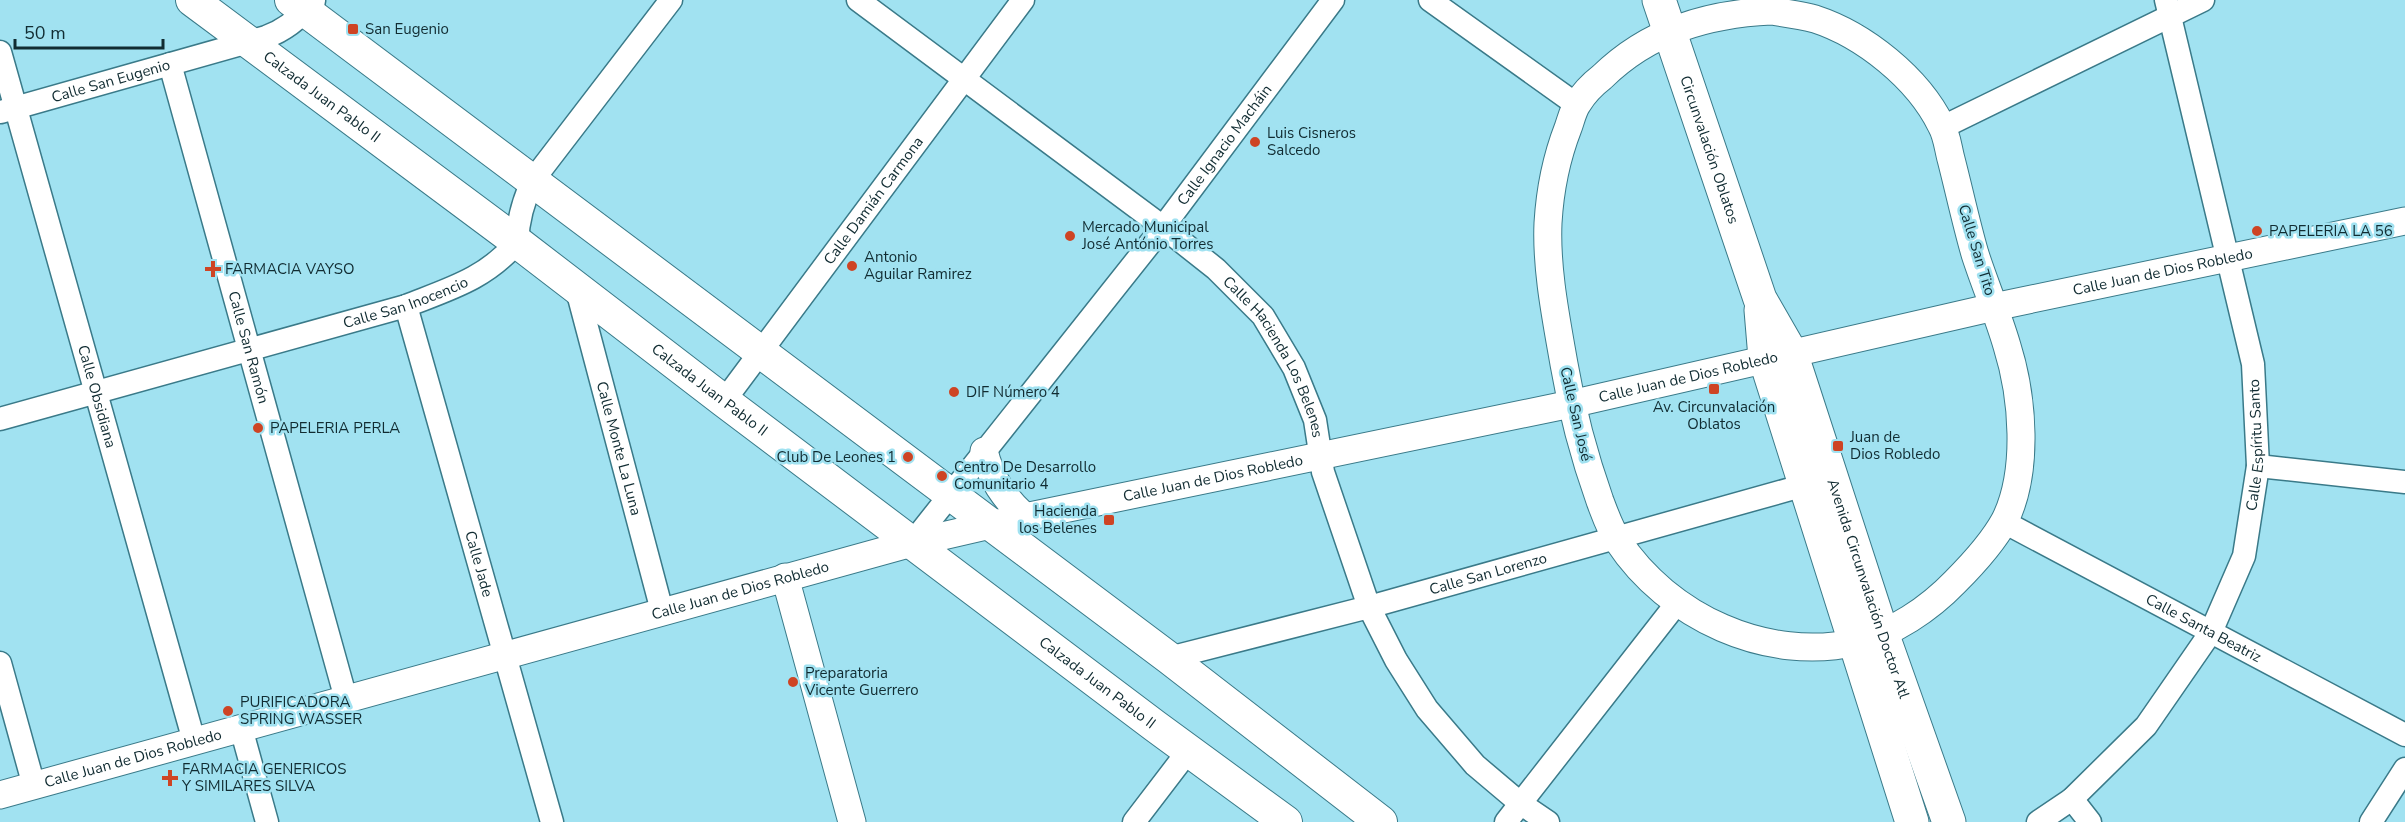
<svg xmlns="http://www.w3.org/2000/svg" width="2405" height="822" font-family="'Nunito Sans',sans-serif">
	<style>
		.lines { fill: none; stroke-linecap: round; stroke-linejoin: round }
		.minor-casing { stroke: #3a7a89; stroke-width: 25 }
		.tertiary-casing { stroke: #3a7a89; stroke-width: 29 }
		.secondary-casing { stroke: #3a7a89; stroke-width: 34 }
		.primary-casing { stroke: #3a7a89; stroke-width: 35 }
		.minor { stroke: #fff; stroke-width: 22 }
		.tertiary { stroke: #fff; stroke-width: 27 }
		.secondary { stroke: #fff; stroke-width: 32 }
		.primary { stroke: #fff; stroke-width: 33 }
		.poi-dot { fill: #ce4424; stroke: #a1e2f1; stroke-width: 2 }
		.labels { text-anchor: middle; stroke-width: 5; stroke-linejoin: round; paint-order: stroke }
		.poi-label { font-size: 15px; fill: #112c32; stroke: #a1e2f1; text-anchor: start }
		.street-label { font-size: 15px; fill: #112c32; stroke: #a1e2f1 }
	</style>
	<rect width="100%" height="100%" fill="#a1e2f1"/>
	<g class="lines">
		<g class="minor-casing">
			<g id="minor">
				<path id="s1" d="M 858,0 L 1163,227 L 1216,269 L 1263,316 L 1294,368 L 1315,420 L 1323,472 L 1369,607 L 1396,660 L 1427,709 L 1475,765 L 1520,803 L 1548,822"/>
				<polyline points="1430,0 1577,105"/>
				<path id="s2" d="M 0,52 L 194,741"/>
				<path id="s3" d="M 170,64 L 346,699"/>
				<path id="s4" d="M 1,112 L 266,37 C 286,30 300,18 314,1"/>
				<polyline points="1943,127 2203,0"/>
				<path id="s5" d="M 576,286 L 662,611"/>
				<path id="s6" d="M 406,306 L 552,822"/>
				<path id="s7" d="M 724,401 L 1023,0"/>
				<path id="s8" d="M 0,419 L 406,306 C 449,289 486,279 517,242 C 518,219 523,201 533,180 L 671,0"/>
				<polyline points="2258,466 2405,482"/>
				<path id="s9" d="M 2004,522 L 2405,735"/>
				<path id="s10" d="M 912,543 L 1163,227 L 1333,0"/>
				<path id="s11" d="M 1169,658 L 1369,607 L 1805,485"/>
				<polyline points="0,663 34,786"/>
				<polyline points="241,728 267,822"/>
				<polyline points="2072,799 2090,822"/>
				<polyline points="1134,822 1189,750"/>
				<polyline points="1506,822 1677,603"/>
				<path id="s12" d="M 2038,822 L 2072,799 L 2146,726 L 2211,632 L 2244,556 L 2258,466 L 2253,364 L 2166,0"/>
				<polyline points="2371,822 2405,769"/>
			</g>
		</g>
		<g class="tertiary-casing">
			<g id="tertiary">
				<path d="M 1771,11 C 1785,13 1801,15 1815,19 C 1864,35 1918,78 1941,125 C 1947,135 1948,148 1951,159 C 1959,190 1966,223 1975,254 C 1985,285 1998,315 2007,346 C 2023,397 2029,471 2005,520 C 1993,542 1972,565 1955,582 C 1929,609 1893,633 1857,642 C 1767,663 1668,617 1618,541 C 1610,529 1605,514 1600,501 C 1584,456 1572,411 1564,364 C 1556,318 1546,269 1548,223 C 1550,189 1556,159 1568,128 C 1571,120 1573,110 1578,103 C 1584,93 1593,84 1602,77 C 1649,31 1707,14 1771,11 Z"/>
				<path d="M 984,451 C 991,479 1004,498 1025,517"/>
				<polyline points="785,577 852,822"/>
				<path id="s13" d="M 0,795 L 912,543 L 1025,517 L 1571,404 L 1994,307 L 2405,221"/>
			</g>
		</g>
		<g class="secondary-casing">
			<g id="secondary">
				<path id="s14" d="M 192,0 L 517,242 L 724,401 L 1155,726 L 1286,822"/>
				<polyline points="291,0 1169,658 1381,822"/>
			</g>
		</g>
		<g class="primary-casing">
			<g id="primary">
				<path id="s15" d="M 1659,0 L 1760,299 L 1791,353 L 1882,633 L 1949,822"/>
				<polyline points="1761,310 1765,358 1912,822"/>
			</g>
		</g>
		<use href="#minor" class="minor"/>
		<use href="#tertiary" class="tertiary"/>
		<use href="#secondary" class="secondary"/>
		<use href="#primary" class="primary"/>
	</g>
	<g class="poi-dot">
		<rect x="347" y="23" width="12" height="12" rx="3"/>
		<circle cx="1255" cy="142" r="6"/>
		<circle cx="2257" cy="231" r="6"/>
		<circle cx="1070" cy="236" r="6"/>
		<circle cx="852" cy="266" r="6"/>
		<path d="M210 260h6v6h6v6h-6v6h-6v-6h-6v-6h6z"/>
		<rect x="1708" y="383" width="12" height="12" rx="3"/>
		<circle cx="954" cy="392" r="6"/>
		<circle cx="258" cy="428" r="6"/>
		<rect x="1832" y="440" width="12" height="12" rx="3"/>
		<circle cx="908" cy="457" r="6"/>
		<circle cx="942" cy="476" r="6"/>
		<rect x="1103" y="514" width="12" height="12" rx="3"/>
		<circle cx="793" cy="682" r="6"/>
		<circle cx="228" cy="711" r="6"/>
		<path d="M167 769h6v6h6v6h-6v6h-6v-6h-6v-6h6z"/>
	</g>
	<g class="labels">
		<g class="poi-label">
			<text x="365" y="34">San Eugenio</text>
			<text x="1267" y="138">Luis Cisneros<tspan x="1267" dy="17">Salcedo</tspan></text>
			<text x="1082" y="232">Mercado Municipal<tspan x="1082" dy="17">José António Torres</tspan></text>
			<text x="2269" y="236">PAPELERIA LA 56</text>
			<text x="864" y="262">Antonio<tspan x="864" dy="17">Aguilar Ramirez</tspan></text>
			<text x="225" y="274">FARMACIA VAYSO</text>
			<text x="966" y="397">DIF Número 4</text>
			<text x="1714" y="412" text-anchor="middle">Av. Circunvalación<tspan x="1714" dy="17">Oblatos</tspan></text>
			<text x="270" y="433">PAPELERIA PERLA</text>
			<text x="1850" y="442">Juan de<tspan x="1850" dy="17">Dios Robledo</tspan></text>
			<text x="896" y="462" text-anchor="end">Club De Leones 1</text>
			<text x="954" y="472">Centro De Desarrollo<tspan x="954" dy="17">Comunitario 4</tspan></text>
			<text x="1097" y="516" text-anchor="end">Hacienda<tspan x="1097" dy="17">los Belenes</tspan></text>
			<text x="805" y="678">Preparatoria<tspan x="805" dy="17">Vicente Guerrero</tspan></text>
			<text x="240" y="707">PURIFICADORA<tspan x="240" dy="17">SPRING WASSER</tspan></text>
			<text x="182" y="774">FARMACIA GENERICOS<tspan x="182" dy="17">Y SIMILARES SILVA</tspan></text>
		</g>
		<g class="street-label">
			<text dy="5" stroke="none"><textPath href="#s4" startOffset="114">Calle San Eugenio</textPath></text>
			<text dy="5" stroke="none"><textPath href="#s14" startOffset="162">Calzada Juan Pablo II</textPath></text>
			<text dy="5" stroke="none"><textPath href="#s10" startOffset="506">Calle Ignacio Macháin</textPath></text>
			<text dy="5" stroke="none"><textPath href="#s15" startOffset="158">Circunvalación Oblatos</textPath></text>
			<text dy="5" stroke="none"><textPath href="#s7" startOffset="250">Calle Damián Carmona</textPath></text>
			<text transform="translate(1977 250) rotate(73)" y="5">Calle San Tito</text>
			<text dy="5" stroke="none"><textPath href="#s13" startOffset="2226">Calle Juan de Dios Robledo</textPath></text>
			<text dy="5" stroke="none"><textPath href="#s8" startOffset="422">Calle San Inocencio</textPath></text>
			<text dy="5" stroke="none"><textPath href="#s3" startOffset="294">Calle San Ramón</textPath></text>
			<text dy="5" stroke="none"><textPath href="#s1" startOffset="555">Calle Hacienda Los Belenes</textPath></text>
			<text dy="5" stroke="none"><textPath href="#s13" startOffset="1740">Calle Juan de Dios Robledo</textPath></text>
			<text dy="5" stroke="none"><textPath href="#s14" startOffset="648">Calzada Juan Pablo II</textPath></text>
			<text dy="5" stroke="none"><textPath href="#s2" startOffset="358">Calle Obsidiana</textPath></text>
			<text transform="translate(1576 414) rotate(77)" y="5">Calle San José</text>
			<text dy="5" stroke="none"><textPath href="#s12" startOffset="454">Calle Espíritu Santo</textPath></text>
			<text dy="5" stroke="none"><textPath href="#s5" startOffset="168">Calle Monte La Luna</textPath></text>
			<text dy="5" stroke="none"><textPath href="#s13" startOffset="1254">Calle Juan de Dios Robledo</textPath></text>
			<text dy="5" stroke="none"><textPath href="#s6" startOffset="268">Calle Jade</textPath></text>
			<text dy="5" stroke="none"><textPath href="#s11" startOffset="330">Calle San Lorenzo</textPath></text>
			<text dy="5" stroke="none"><textPath href="#s15" startOffset="626">Avenida Circunvalación Doctor Atl</textPath></text>
			<text dy="5" stroke="none"><textPath href="#s13" startOffset="768">Calle Juan de Dios Robledo</textPath></text>
			<text dy="5" stroke="none"><textPath href="#s9" startOffset="226">Calle Santa Beatriz</textPath></text>
			<text dy="5" stroke="none"><textPath href="#s14" startOffset="1134">Calzada Juan Pablo II</textPath></text>
			<text dy="5" stroke="none"><textPath href="#s13" startOffset="138">Calle Juan de Dios Robledo</textPath></text>
		</g>
	</g>
	<path d="M15 39v9h148v-9" fill="none" stroke="#112c32" stroke-width="3"/>
	<text x="24" y="39" font-size="18" fill="#112c32" stroke="#a1e2f1" stroke-width="4.5" paint-order="stroke">50 m</text>
</svg>
